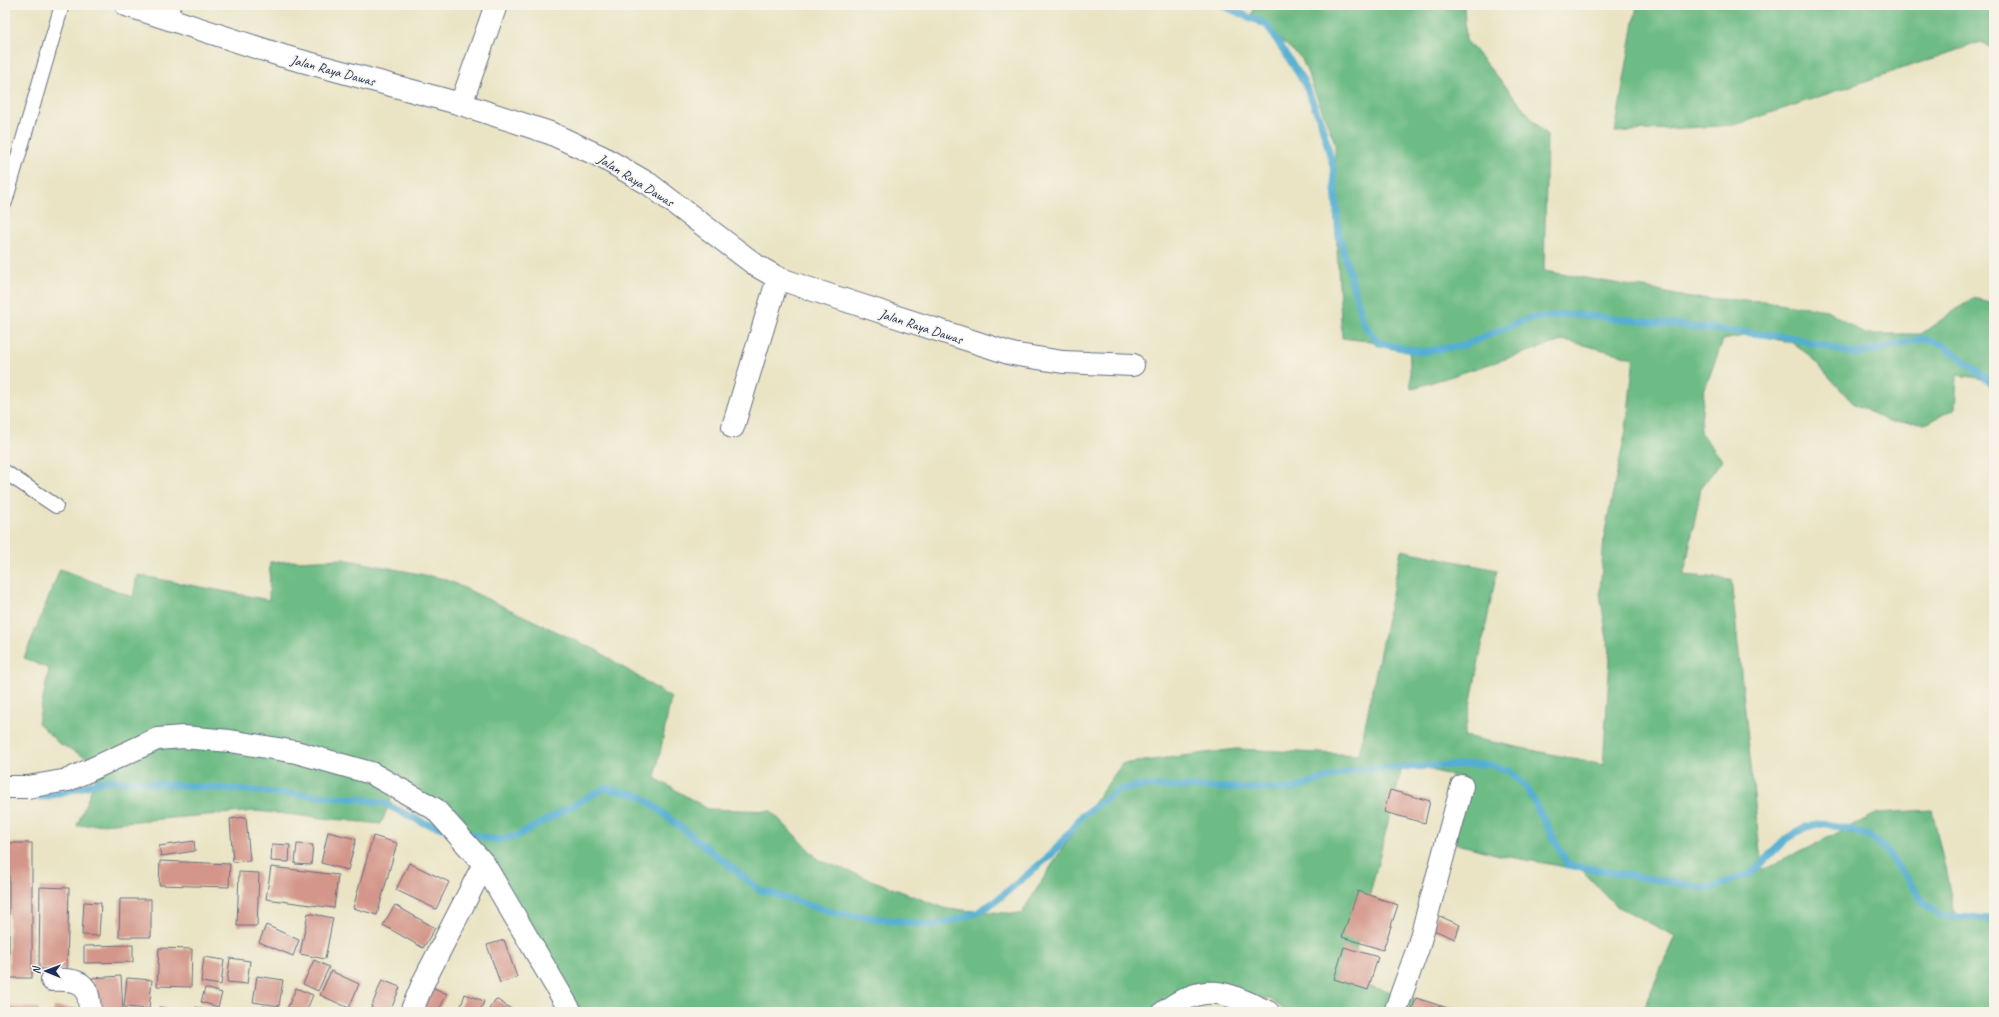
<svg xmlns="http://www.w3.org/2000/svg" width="1999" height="1017" font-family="Caveat,sans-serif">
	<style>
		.forest { fill: #6ebc85; stroke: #447672 }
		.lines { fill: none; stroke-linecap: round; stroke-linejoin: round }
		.stream { stroke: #55afd2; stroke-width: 7 }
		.building { fill: #d4968a }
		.lane-casing { stroke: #636e82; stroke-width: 16 }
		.street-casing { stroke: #636e82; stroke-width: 24 }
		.lane { stroke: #fff; stroke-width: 14 }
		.street { stroke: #fff; stroke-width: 22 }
		.labels { text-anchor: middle; stroke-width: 3; stroke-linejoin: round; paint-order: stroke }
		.street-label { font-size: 14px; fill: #1b2f5e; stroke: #f7f3e8 }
	</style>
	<rect width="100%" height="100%" fill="#f7f3e8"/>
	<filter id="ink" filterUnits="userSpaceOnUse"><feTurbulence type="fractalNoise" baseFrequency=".025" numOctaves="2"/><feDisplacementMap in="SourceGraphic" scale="8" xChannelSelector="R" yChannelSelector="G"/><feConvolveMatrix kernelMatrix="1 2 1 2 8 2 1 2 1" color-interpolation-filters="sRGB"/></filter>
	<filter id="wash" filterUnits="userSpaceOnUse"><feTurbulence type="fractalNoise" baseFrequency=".012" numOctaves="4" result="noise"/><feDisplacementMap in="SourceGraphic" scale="16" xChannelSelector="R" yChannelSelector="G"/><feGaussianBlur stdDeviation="0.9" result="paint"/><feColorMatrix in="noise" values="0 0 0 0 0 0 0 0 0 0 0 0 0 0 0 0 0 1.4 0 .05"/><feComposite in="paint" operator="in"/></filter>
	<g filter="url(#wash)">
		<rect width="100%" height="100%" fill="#eae4c5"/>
		<g class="forest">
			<polygon points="1255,5 1464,5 1466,40 1547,136 1544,271 1649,289 1690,298 1764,301 1827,310 1865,334 1921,334 1973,298 1994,303 1994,385 1978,378 1957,375 1955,408 1928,423 1889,422 1853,403 1809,355 1792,343 1753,334 1723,340 1704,391 1700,432 1722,460 1701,488 1684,575 1731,579 1762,870 1878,813 1932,810 1955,914 1994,920 1994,1012 1642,1012 1675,936 1615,905 1582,870 1499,855 1450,842 1466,779 1403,763 1348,981 1415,998 1410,1012 1287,1012 1270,999 1187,994 1173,1012 573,1012 488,865 395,789 381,824 256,811 77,826 101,765 58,743 38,723 49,669 24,658 60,569 133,597 137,575 269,600 270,562 343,559 445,579 598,651 671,698 655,778 708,809 771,811 819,860 947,909 1021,914 1067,841 1122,764 1236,749 1359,755 1401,550 1497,570 1464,736 1603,765 1610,659 1600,593 1604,536 1626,430 1634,358 1565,340 1411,389 1409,346 1342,338 1336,231 1335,143 1302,59 1252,14"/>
			<polygon points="1637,5 1990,5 1994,6 1994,50 1981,42 1735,125 1615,132"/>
		</g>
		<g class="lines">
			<g class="stream">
				<polyline points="1221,5 1267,25 1304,82 1321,122 1333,166 1339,235 1364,324 1379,343 1421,352 1465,345 1527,319 1571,314 1789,337 1856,354 1923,339 1944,345 1994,385"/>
				<polyline points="27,796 44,797 109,780 360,799 383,803 424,823 444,828"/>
				<polyline points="464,833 495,840 517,836 605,788 641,796 760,890 835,913 934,926 977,913 997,900 1052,854 1082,816 1119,790 1141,786 1291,789 1358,769 1487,764 1509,771 1526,787 1568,865 1710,889 1752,873 1787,838 1806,827 1827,823 1869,836 1886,850 1924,903 1942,916 1994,919"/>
			</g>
		</g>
		<g id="blocks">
			<g class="building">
				<polygon points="1390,790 1430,801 1425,823 1384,812"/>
				<polygon points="246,817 250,861 233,862 230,819"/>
				<polygon points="328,832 356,839 348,870 321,863"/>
				<polygon points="373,836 397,843 377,915 353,908"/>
				<polygon points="194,841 195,851 161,856 159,846"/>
				<rect x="9" y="843" width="23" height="135"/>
				<polygon points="272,844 290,845 289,862 271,861"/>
				<polygon points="297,844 313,845 311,865 295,864"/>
				<polygon points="160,861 230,864 229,887 159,885"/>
				<polygon points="409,863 449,882 436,909 396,890"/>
				<polygon points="271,867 338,875 334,908 266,899"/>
				<polygon points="239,872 259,873 257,926 237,926"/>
				<polygon points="40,887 69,888 67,969 39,969"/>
				<polygon points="1358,891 1398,905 1383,950 1342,937"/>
				<polygon points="120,899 151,899 151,937 119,937"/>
				<polygon points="84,902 101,903 99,936 82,935"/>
				<polygon points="395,905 435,928 423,948 383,925"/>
				<polygon points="308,913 333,918 325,959 300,954"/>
				<polygon points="1437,915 1460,925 1455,939 1431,929"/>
				<polygon points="266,925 299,940 293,956 259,942"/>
				<polygon points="504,940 517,977 500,983 487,945"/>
				<polygon points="133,945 133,962 84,963 84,946"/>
				<polygon points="1344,947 1378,957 1368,990 1334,979"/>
				<polygon points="159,948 192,949 191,987 157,986"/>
				<polygon points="204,957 224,960 221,985 201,982"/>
				<polygon points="230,958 250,961 247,984 227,982"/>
				<polygon points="314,960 329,967 318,991 303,984"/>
				<polygon points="331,971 359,984 349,1008 320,995"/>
				<polygon points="121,976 123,1010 94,1012 92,978"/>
				<polygon points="257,976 283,980 279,1006 253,1002"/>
				<polygon points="127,978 152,980 149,1009 124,1007"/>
				<polygon points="382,980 400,987 390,1012 382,1012 371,1008"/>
				<polygon points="428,985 447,994 438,1012 430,1012 418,1005"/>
				<polygon points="205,988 222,993 218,1007 201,1002"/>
				<polygon points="296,988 313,995 306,1012 286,1011"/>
				<polygon points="465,994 484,1001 480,1012 459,1012"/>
				<polygon points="1416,998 1451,1009 1451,1012 1411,1012"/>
				<polygon points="496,999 516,1012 487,1012"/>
				<polygon points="263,1006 277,1012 261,1012"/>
				<polygon points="8,1007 39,1008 39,1012 8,1012"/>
				<polygon points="54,1007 74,1008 74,1012 53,1012"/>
				<polygon points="159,1007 177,1011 176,1012 158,1012"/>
				<polygon points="196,1007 212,1012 194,1012"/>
			</g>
		</g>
	</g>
	<g filter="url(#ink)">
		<use href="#blocks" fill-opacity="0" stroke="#636e82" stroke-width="1"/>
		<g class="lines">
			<g class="lane-casing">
				<g id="lane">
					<polyline points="167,20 174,5"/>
					<polyline points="5,202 62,5"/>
					<polyline points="5,472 56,506"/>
				</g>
			</g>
			<g class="street-casing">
				<g id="street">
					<polyline points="126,5 283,56 461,104 550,133 602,157 649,184 757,266 778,278 804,287 1012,354 1063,362 1133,365"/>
					<polyline points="461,104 496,5"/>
					<polyline points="733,427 778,278"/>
					<polyline points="5,787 28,787 68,780 157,739 183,737 230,741 296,752 371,773 435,809 484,864 571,1012"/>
					<path d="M 52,980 C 80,979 89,982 90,1012"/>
					<polyline points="411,1012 424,981 484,864"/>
					<path d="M 1164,1012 C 1204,981 1226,992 1268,1012"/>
					<polyline points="1395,1012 1418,948 1462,786"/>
				</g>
			</g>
			<use href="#lane" class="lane"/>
			<use href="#street" class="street"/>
		</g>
	</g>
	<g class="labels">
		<g class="street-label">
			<text transform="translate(333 70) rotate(15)" y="5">Jalan Raya Dawas</text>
			<text transform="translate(636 180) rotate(32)" y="5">Jalan Raya Dawas</text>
			<text transform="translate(921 326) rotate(18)" y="5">Jalan Raya Dawas</text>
		</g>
	</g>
	<rect width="1999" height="1017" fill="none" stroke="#f7f3e8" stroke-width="20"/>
	<g transform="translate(46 971) rotate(271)" stroke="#f7f3e8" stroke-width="3" paint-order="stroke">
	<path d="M0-3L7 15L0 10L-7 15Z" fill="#1b2f5e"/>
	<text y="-6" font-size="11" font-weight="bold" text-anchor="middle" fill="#1b2f5e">N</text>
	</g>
</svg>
